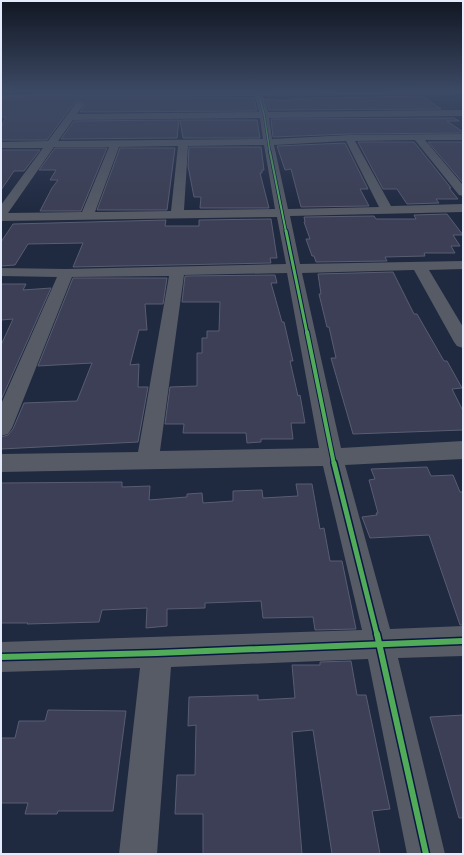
<svg xmlns="http://www.w3.org/2000/svg" width="464" height="855" font-family="Spectral,serif">
	<style>
		.building { fill: #3c3f55; stroke: #595d72 }
		.lines { fill: none; stroke-linecap: round; stroke-linejoin: round }
		.street { fill: #565b65; fill-rule: evenodd }
		.cycleway-far5-casing { stroke: #091942; stroke-width: 2.5 }
		.cycleway-far4-casing { stroke: #091942; stroke-width: 3.5 }
		.cycleway-far3-casing { stroke: #091942; stroke-width: 5 }
		.cycleway-far2-casing { stroke: #091942; stroke-width: 6 }
		.cycleway-far1-casing { stroke: #091942; stroke-width: 8 }
		.cycleway-casing { stroke: #091942; stroke-width: 9 }
		.cycleway-far5 { stroke: #51ab58; stroke-width: 1.5 }
		.cycleway-far4 { stroke: #51ab58; stroke-width: 2 }
		.cycleway-far3 { stroke: #51ab58; stroke-width: 3 }
		.cycleway-far2 { stroke: #51ab58; stroke-width: 4 }
		.cycleway-far1 { stroke: #51ab58; stroke-width: 5 }
		.cycleway { stroke: #51ab58; stroke-width: 6 }
	</style>
	<rect width="100%" height="100%" fill="#1f2940"/>
	<g class="building">
		<polygon points="422,96 441,109 269,110 265,99 289,101 289,99"/>
		<polygon points="46,98 254,98 257,111 80,112 84,105 79,101 75,102 47,140 1,140 1,127 6,117 1,117 1,100"/>
		<polygon points="454,118 459,121 447,121 463,132 463,133 349,134 273,137 271,119"/>
		<polygon points="179,120 177,138 61,139 74,121"/>
		<polygon points="180,120 257,120 260,138 183,138"/>
		<polygon points="358,142 414,142 451,188 449,188 458,199 436,199 439,203 407,204 397,189 383,189"/>
		<polygon points="428,142 463,142 463,183"/>
		<polygon points="345,143 368,189 360,189 369,206 301,207 291,169 285,170 277,146"/>
		<polygon points="189,147 261,147 264,170 262,170 262,173 260,173 269,208 200,208 201,197 194,197 188,166"/>
		<polygon points="55,148 107,148 81,211 40,211 52,188 58,180 50,180 56,170 39,170"/>
		<polygon points="120,148 175,148 167,210 97,210"/>
		<polygon points="1,150 40,150 24,171 14,171 1,190"/>
		<polygon points="447,214 463,235 453,235 460,246 451,246 455,253 424,253 425,256 385,257 387,261 316,262 314,256 312,256 306,239 310,239 304,222 305,222 304,217 374,216 376,219 416,219 414,215"/>
		<polygon points="271,219 277,258 270,258 271,263 73,267 83,243 28,244 15,265 1,266 1,242 13,224 166,220 165,226 199,226 199,220"/>
		<polygon points="393,272 414,314 417,314 444,361 447,361 462,388 452,389 463,411 463,430 353,434 331,358 336,358 329,327 327,327 319,294 321,294 318,274"/>
		<polygon points="275,275 277,283 271,283 282,322 284,322 293,361 290,361 298,396 300,395 305,423 291,423 293,439 261,439 261,442 247,443 246,433 183,433 184,424 165,424 170,387 197,386 197,353 202,353 202,338 207,338 207,331 219,331 220,302 182,302 185,276"/>
		<polygon points="73,278 167,278 163,304 145,304 147,330 139,330 130,365 139,364 138,387 148,387 138,442 1,449 1,437 8,435 13,429 24,403 77,401 92,363 38,366"/>
		<polygon points="1,284 26,284 23,290 51,288 1,400 1,345 13,319 1,320"/>
		<polygon points="427,467 431,476 453,475 460,492 463,492 463,625 460,625 429,535 370,538 362,517 377,515 376,513 378,513 369,480 375,479 371,469"/>
		<polygon points="122,482 122,487 150,486 149,500 187,497 187,494 202,493 203,503 233,501 233,491 262,490 263,498 298,496 296,484 312,484 320,529 324,528 330,561 342,561 356,629 315,630 313,617 263,618 261,601 205,603 205,608 167,609 167,626 146,628 147,608 102,610 99,622 27,624 28,623 1,623 1,483"/>
		<polygon points="351,661 357,695 366,695 390,809 372,811 380,854 332,854 313,730 292,732 302,854 203,854 203,814 175,814 177,775 195,775 196,725 188,726 189,697 258,695 258,700 295,698 292,665 320,665 320,662"/>
		<polygon points="48,710 126,711 113,811 58,811 57,814 25,814 28,803 1,803 1,738 15,738 19,721 45,721"/>
		<polygon points="463,715 463,818 459,818 430,717"/>
	</g>
	<g class="lines">
		<path class="street" d="M 80,92 L 462,92 L 458,94 L 263,96 L 268,112 L 463,110 L 463,116 L 269,118 L 272,139 L 349,135 L 463,134 L 463,140 L 425,140 L 463,185 L 463,196 L 459,195 L 415,140 L 355,141 L 391,206 L 463,204 L 463,212 L 290,216 L 300,264 L 463,261 L 463,269 L 429,270 L 463,327 L 463,348 L 457,346 L 454,342 L 414,270 L 302,273 L 341,448 L 463,441 L 463,459 L 345,465 L 390,629 L 463,626 L 463,656 L 398,658 L 445,854 L 407,854 L 368,659 L 171,667 L 157,854 L 119,854 L 140,668 L 1,672 L 1,642 L 362,630 L 323,466 L 1,472 L 1,454 L 138,452 L 169,276 L 72,277 L 12,428 L 8,434 L 1,436 L 1,404 L 57,277 L 1,276 L 1,268 L 66,269 L 286,264 L 277,217 L 1,221 L 1,205 L 43,148 L 1,148 L 1,142 L 48,141 L 76,103 L 79,102 L 83,105 L 77,114 L 259,112 L 255,96 L 46,97 L 1,99 L 1,95 ZM 260,118 L 263,139 L 58,141 L 73,120 ZM 346,141 L 379,207 L 288,209 L 274,145 ZM 264,145 L 275,209 L 184,210 L 188,146 ZM 178,146 L 171,211 L 95,212 L 119,147 ZM 54,147 L 109,147 L 82,212 L 8,213 ZM 287,273 L 319,448 L 160,451 L 184,275 Z"/>
		<g class="cycleway-far5-casing">
			<polyline id="cycleway-far5" points="258,92 264,114 270,153"/>
		</g>
		<g class="cycleway-far4-casing">
			<polyline id="cycleway-far4" points="270,152 286,232"/>
		</g>
		<g class="cycleway-far3-casing">
			<polyline id="cycleway-far3" points="286,231 307,333"/>
		</g>
		<g class="cycleway-far2-casing">
			<polyline id="cycleway-far2" points="307,332 334,464"/>
		</g>
		<g class="cycleway-far1-casing">
			<polyline id="cycleway-far1" points="334,463 377,635"/>
		</g>
		<g class="cycleway-casing">
			<g id="cycleway">
				<polyline points="377,634 426,854"/>
				<polyline points="1,657 157,653 463,641"/>
			</g>
		</g>
		<use href="#cycleway-far5" class="cycleway-far5"/>
		<use href="#cycleway-far4" class="cycleway-far4"/>
		<use href="#cycleway-far3" class="cycleway-far3"/>
		<use href="#cycleway-far2" class="cycleway-far2"/>
		<use href="#cycleway-far1" class="cycleway-far1"/>
		<use href="#cycleway" class="cycleway"/>
	</g>
	<linearGradient id="sky" x2="0" y2="1"><stop stop-color="#111723"/><stop offset="0.43" stop-color="#3c4964"/><stop offset="1" stop-color="#3c4964" stop-opacity="0"/></linearGradient>
	<rect width="464" height="212" fill="url(#sky)"/>
	<rect width="464" height="855" fill="none" stroke="#e3ebfc" stroke-width="4"/>
</svg>
